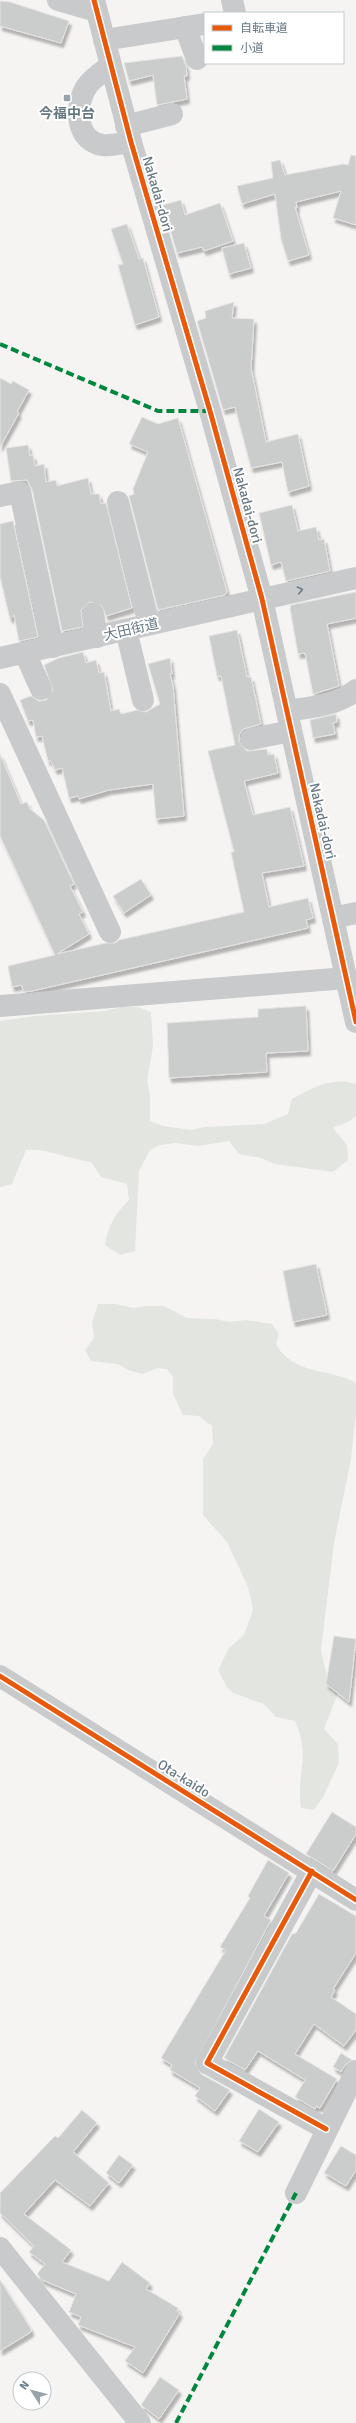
<svg xmlns="http://www.w3.org/2000/svg" width="356" height="2423" font-family="Signika,'Noto Sans JP',sans-serif">
	<style>
		.green { fill: #e3e6e0 }
		.building { fill: #cbcccc; stroke: #e4e4e3; filter: url(#shadow) }
		.lines { fill: none; stroke-linecap: round; stroke-linejoin: round }
		.minor { stroke: #c9cacb; stroke-width: 22 }
		.quiet { stroke: #00873e; stroke-width: 4; stroke-dasharray: 8 4; stroke-linecap: butt }
		.cycleway-casing { stroke: #fff; stroke-width: 8 }
		.cycleway { stroke: #e8590c; stroke-width: 5 }
		.oneway { stroke: #6b7c86 }
		.poi-dot { fill: #98a3aa; stroke: #fff; stroke-width: 1.5 }
		.labels { text-anchor: middle; stroke-width: 4; stroke-linejoin: round; paint-order: stroke }
		.poi-label { font-size: 14px; font-weight: bold; fill: #667882; stroke: #fff }
		.street-label { font-size: 14px; fill: #667882; stroke: #fff }
	</style>
	<defs>
		<filter id="shadow"><feDropShadow dx="2.5" dy="4.5" stdDeviation="1" flood-color="#0004"/></filter>
	</defs>
	<rect width="100%" height="100%" fill="#f5f4f3"/>
	<g class="green">
		<path d="M 121,1007 L 138,1007 L 151,1012 L 153,1046 L 147,1081 L 150,1094 L 150,1121 L 163,1126 L 191,1130 L 204,1127 L 264,1124 L 288,1114 L 292,1099 C 312,1088 333,1076 356,1084 L 356,1116 L 348,1122 L 333,1128 L 347,1145 L 348,1160 L 333,1172 L 275,1164 L 261,1158 L 239,1154 L 229,1141 L 198,1146 L 176,1143 L 160,1145 L 150,1150 L 139,1171 L 135,1251 L 120,1255 L 105,1245 C 108,1225 115,1214 129,1200 L 127,1184 L 101,1177 L 91,1162 C 69,1159 47,1148 26,1150 L 12,1184 L 0,1187 L 0,1021 L 35,1016 L 104,1011 Z"/>
		<path d="M 98,1304 L 116,1304 L 133,1308 L 146,1306 L 164,1306 L 187,1318 L 215,1319 L 230,1322 L 246,1320 L 272,1324 L 279,1334 L 276,1344 C 292,1375 330,1368 356,1383 L 356,1413 L 351,1459 L 334,1543 L 321,1650 L 329,1685 L 338,1693 L 324,1729 L 338,1744 L 339,1763 L 323,1797 L 314,1810 L 301,1808 C 296,1773 311,1757 295,1721 L 276,1717 L 264,1704 L 233,1693 L 227,1687 L 218,1670 L 229,1648 L 244,1635 L 253,1610 L 248,1587 L 227,1542 L 203,1515 L 203,1459 L 213,1444 L 212,1426 L 199,1416 L 183,1415 L 173,1394 L 173,1377 L 167,1369 L 158,1368 L 142,1374 L 130,1371 L 118,1364 L 91,1361 L 85,1350 L 94,1338 L 92,1322 Z"/>
	</g>
	<g class="building">
		<polygon points="0,1 10,2 69,21 61,43 0,26"/>
		<polygon points="182,56 186,66 187,76 184,76 187,99 157,105 153,75 129,81 124,63"/>
		<polygon points="351,155 356,156 356,225 333,218 341,191 296,202 297,208 295,207 309,255 288,261 281,239 275,194 242,204 237,186 273,178 271,162 280,160 285,175 343,164 348,165"/>
		<polygon points="181,200 185,215 220,203 233,241 204,251 202,247 177,253 163,205"/>
		<polygon points="127,224 139,259 143,258 159,317 135,325 118,265 123,264 111,229"/>
		<polygon points="244,243 251,268 229,274 222,248"/>
		<polygon points="234,302 232,318 254,319 251,368 266,442 298,434 309,486 288,492 282,462 251,468 235,407 223,410 197,321 206,318 205,311"/>
		<polygon points="0,378 11,384 13,381 29,390 17,412 19,413 0,447"/>
		<polygon points="142,417 158,424 178,418 227,592 225,595 158,610 129,496 134,494 133,489 148,452 129,444"/>
		<polygon points="28,445 30,456 33,455 35,466 44,464 46,482 56,480 57,486 88,478 91,494 99,494 101,504 106,503 132,608 106,616 102,606 90,602 81,610 83,627 62,631 32,489 27,480 11,481 6,448"/>
		<polygon points="292,505 298,531 316,527 319,540 324,539 330,571 286,581 281,562 271,565 259,513"/>
		<polygon points="13,521 38,637 19,641 14,615 10,619 0,577 0,524"/>
		<polygon points="356,592 356,618 327,624 339,686 313,694 305,653 298,654 290,608 291,605"/>
		<polygon points="237,630 247,677 251,677 261,724 243,729 239,735 239,742 247,751 267,749 268,755 274,754 278,773 244,781 253,815 290,807 304,866 262,873 269,907 308,898 313,918 306,920 308,928 32,991 23,992 22,985 12,987 8,966 55,955 0,836 0,754 21,804 27,802 30,809 44,820 74,884 70,886 83,912 79,914 89,934 57,954 106,943 115,943 119,940 244,912 231,852 234,852 208,751 235,745 221,676 217,676 209,636"/>
		<polygon points="83,652 86,663 96,660 99,673 104,672 111,711 119,709 121,714 137,710 146,712 160,704 148,664 170,658 172,674 170,674 173,686 184,816 156,819 153,784 109,790 79,799 78,796 69,798 62,768 55,770 51,761 48,761 42,736 36,737 33,720 28,721 20,700 31,696 39,701 46,700 53,690 44,665 59,658"/>
		<polygon points="336,714 337,722 333,723 335,734 313,738 310,720"/>
		<polygon points="141,879 151,895 124,913 113,896"/>
		<polygon points="306,1006 308,1051 266,1053 267,1072 169,1078 167,1023 258,1017 258,1009"/>
		<polygon points="316,1264 327,1315 293,1322 283,1271"/>
		<polygon points="334,1636 356,1639 349,1702 326,1684"/>
		<polygon points="332,1812 356,1827 356,1834 333,1871 306,1854"/>
		<polygon points="268,1860 289,1873 264,1916 271,1920 195,2063 201,2074 230,2090 215,2111 195,2096 200,2088 170,2070 172,2065 161,2058 226,1950 220,1947 250,1898 248,1896"/>
		<polygon points="319,1894 356,1916 356,1953 333,1989 335,1990 331,1997 356,2014 356,2030 344,2046 314,2024 295,2054 337,2079 320,2108 316,2106 315,2109 295,2097 305,2080 258,2051 245,2070 224,2058 292,1934 296,1933"/>
		<polygon points="341,2053 352,2060 345,2065 341,2072 333,2067"/>
		<polygon points="259,2109 279,2122 258,2152 239,2141"/>
		<polygon points="82,2110 97,2123 73,2152 109,2183 90,2206 55,2180 24,2214 71,2250 62,2262 109,2281 122,2262 150,2283 146,2289 178,2308 177,2311 180,2313 143,2373 125,2361 135,2347 78,2325 81,2317 69,2312 76,2294 42,2280 37,2274 45,2264 29,2252 34,2246 0,2213 0,2193 55,2136 58,2138"/>
		<polygon points="341,2146 356,2155 356,2170 346,2186 324,2173"/>
		<polygon points="119,2155 133,2165 119,2183 106,2173"/>
		<polygon points="0,2280 31,2329 31,2332 0,2351"/>
		<polygon points="160,2377 179,2390 159,2419 141,2405"/>
	</g>
	<g class="lines">
		<g class="minor">
			<polyline points="58,0 96,11"/>
			<polyline points="94,0 131,142 210,411 262,599 356,1022"/>
			<polyline points="232,0 235,13"/>
			<polyline points="185,27 197,59"/>
			<polyline points="104,40 205,24"/>
			<path d="M 110,66 C 102,72 93,78 87,86 C 74,105 75,141 103,145 C 112,146 122,143 131,142"/>
			<polyline points="126,126 172,114"/>
			<polyline points="0,496 20,492 53,647"/>
			<polyline points="118,502 149,624"/>
			<polyline points="93,614 97,637"/>
			<polyline points="126,630 143,700"/>
			<polyline points="25,653 41,689"/>
			<polyline points="0,658 356,578"/>
			<polyline points="0,694 110,932"/>
			<path d="M 287,711 C 311,707 336,706 356,690"/>
			<polyline points="251,739 291,731"/>
			<polyline points="333,918 356,913"/>
			<polyline points="0,1006 346,978"/>
			<polyline points="0,1676 356,1900"/>
			<polyline points="312,1871 207,2063 326,2129"/>
			<polyline points="296,2193 356,2071"/>
			<polyline points="0,2248 140,2423"/>
		</g>
		<g class="quiet">
			<polyline points="0,344 158,411 210,411"/>
			<polyline points="176,2423 296,2193"/>
		</g>
		<g class="cycleway-casing">
			<g id="cycleway">
				<polyline points="94,0 131,142 210,411 262,599 356,1022"/>
				<polyline points="0,1676 356,1900"/>
				<polyline points="312,1871 207,2063 326,2129"/>
			</g>
		</g>
		<use href="#cycleway" class="cycleway"/>
	</g>
	<defs><path id="oneway-chevron" d="M-2-3.5L2.5 0L-2 3.5" fill="none" stroke-width="1.6" stroke-linecap="round" stroke-linejoin="round"/></defs>
	<use class="oneway" href="#oneway-chevron" transform="translate(300 590) rotate(-12)"/>
	<rect class="poi-dot" x="63" y="94" width="8" height="8" rx="2"/>
	<g class="labels">
		<g class="poi-label">
			<text x="67" y="118">今福中台</text>
		</g>
		<g class="street-label">
			<text transform="translate(158 194) rotate(74)" y="5">Nakadai-dori</text>
			<text transform="translate(248 505) rotate(75)" y="5">Nakadai-dori</text>
			<text transform="translate(131 629) rotate(-13)" y="5">大田街道</text>
			<text transform="translate(323 821) rotate(77)" y="5">Nakadai-dori</text>
			<text transform="translate(184 1778) rotate(32)" y="5">Ota-kaido</text>
		</g>
	</g>
	<rect x="204" y="12" width="140" height="52" fill="#ffffff" stroke="#c2c9cd"/>
	<rect x="212" y="25" width="20" height="6" fill="#e8590c" stroke="#c2c9cd"/>
	<text x="240" y="32" font-size="12" fill="#667882">自転車道</text>
	<rect x="212" y="45" width="20" height="6" fill="#00873e" stroke="#c2c9cd"/>
	<text x="240" y="52" font-size="12" fill="#667882">小道</text>
	<g transform="translate(32 2391) rotate(306)"><circle r="19" fill="#ffffff" stroke="#c2c9cd"/>
	<path d="M0-3L7 15L0 10L-7 15Z" fill="#98a3aa"/>
	<text y="-6" font-size="11" font-weight="bold" text-anchor="middle" fill="#667882">N</text>
	</g>
</svg>
